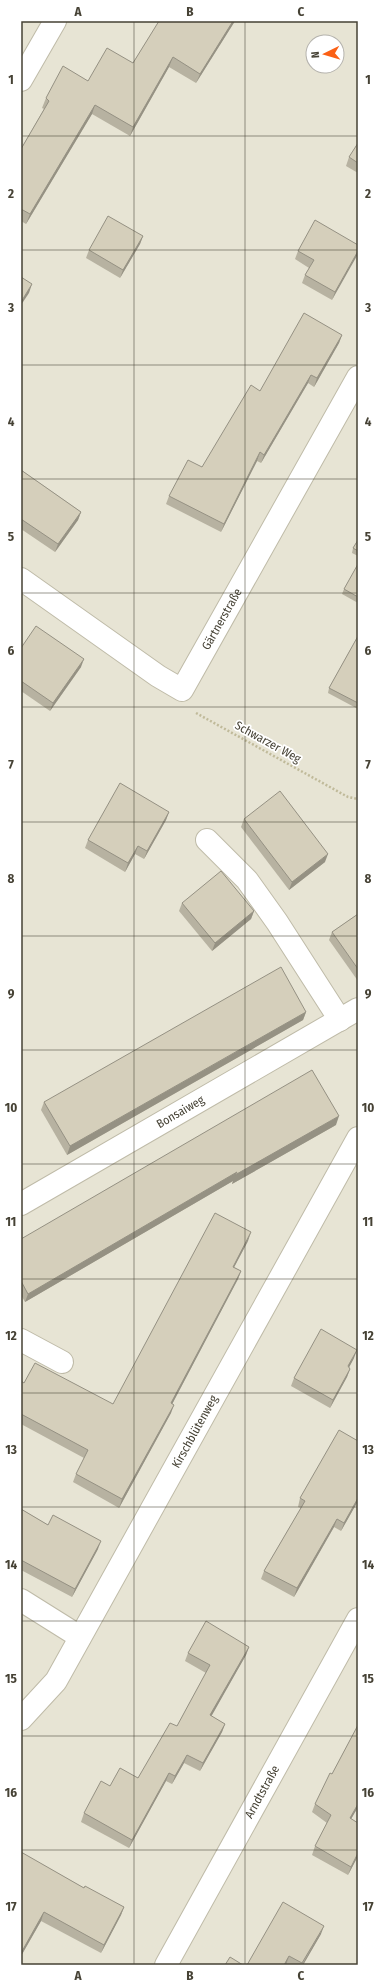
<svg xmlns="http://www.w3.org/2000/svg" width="379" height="1986" font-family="'Fira Sans Condensed',sans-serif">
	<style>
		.residential { fill: #e7e4d4; fill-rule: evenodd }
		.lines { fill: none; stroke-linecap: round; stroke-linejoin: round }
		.minor-casing { stroke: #bfbba8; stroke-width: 24 }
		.path { stroke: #c0ba9a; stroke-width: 2.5; stroke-dasharray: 2 2; stroke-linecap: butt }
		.minor { stroke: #fff; stroke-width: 22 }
		.wall { fill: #b7b2a1 }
		.shaded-wall { fill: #959183 }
		.building { fill: #d5cfbb; stroke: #959183 }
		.grid { fill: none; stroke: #464235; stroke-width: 1; stroke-opacity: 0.55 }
		.labels { text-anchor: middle; stroke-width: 3.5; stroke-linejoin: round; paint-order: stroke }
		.street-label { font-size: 12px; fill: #464235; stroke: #fff }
		.neatline { fill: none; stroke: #464235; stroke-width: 1.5 }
		.grid-label { font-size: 13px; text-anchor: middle; font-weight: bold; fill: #464235 }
	</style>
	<rect width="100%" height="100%" fill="#f3f1e6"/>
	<path class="residential" d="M 21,21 L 358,21 L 358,1965 L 21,1965 ZM 313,42 L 337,42 L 337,66 L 313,66 Z"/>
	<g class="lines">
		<g class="minor-casing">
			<g id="minor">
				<polyline points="21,80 55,21"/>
				<path id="s1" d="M 21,579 L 158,676 L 182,690 L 358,377"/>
				<polyline points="207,840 247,880 277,922 340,1020"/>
				<path id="s2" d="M 21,1204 L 358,1009"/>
				<polyline points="21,1340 62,1362"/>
				<polyline points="21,1600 80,1637"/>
				<path id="s3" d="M 21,1719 L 56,1681 L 358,1138"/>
				<path id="s4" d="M 166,1965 L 358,1619"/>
			</g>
		</g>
		<polyline class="path" points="196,713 348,797 358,799"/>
		<use href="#minor" class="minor"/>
	</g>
	<g class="wall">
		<polygon points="157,21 235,21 196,83 169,67 130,136 92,114 26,224 21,221 21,149 44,109 42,108 46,98 133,63 159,22"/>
		<polygon points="358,143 358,173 346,166 349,157"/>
		<polygon points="143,236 140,244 120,278 86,258 89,250"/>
		<polygon points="358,245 332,300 302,283 305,275 309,268 295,259 298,251"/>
		<polygon points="342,335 339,343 314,387 308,383 261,463 257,461 221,532 166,504 169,496 202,467 260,391"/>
		<polygon points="21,470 81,512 78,520 55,552 21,529"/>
		<polygon points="358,540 358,556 352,553 353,548"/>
		<polygon points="358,564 358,603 342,594 344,589"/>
		<polygon points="358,636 358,709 328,693 329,688"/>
		<polygon points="21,648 81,667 50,711 21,691"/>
		<polygon points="169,812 166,820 144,859 135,854 125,872 85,848 88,840"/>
		<polygon points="244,819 325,862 289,890 241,827"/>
		<polygon points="182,903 254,911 251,919 212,951 179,911"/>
		<polygon points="358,914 358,981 329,940 332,932"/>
		<polygon points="306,1012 303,1020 67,1155 41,1110 44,1102"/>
		<polygon points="336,1125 232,1184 233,1181 25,1302 21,1295 21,1239"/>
		<polygon points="248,1241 234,1267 241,1271 238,1279 172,1404 171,1413 119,1508 73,1482 76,1474 84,1458 21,1424 21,1381 24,1383 113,1404"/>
		<polygon points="354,1358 349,1367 350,1369 347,1377 330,1408 291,1386 294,1378"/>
		<polygon points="300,1498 358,1501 341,1531 334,1527 294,1597 261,1579 264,1571 301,1508 298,1507"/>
		<polygon points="21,1509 48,1525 98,1549 72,1597 21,1570"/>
		<polygon points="249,1647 246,1655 211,1716 225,1724 222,1732 200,1771 184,1763 172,1784 166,1781 129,1848 81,1822 84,1813 138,1778 177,1726 206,1673 185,1661 188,1653"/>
		<polygon points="358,1725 358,1807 351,1819 358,1823 358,1856 348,1875 312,1855 315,1846 327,1823 312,1812 315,1804 332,1774"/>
		<polygon points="21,1853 84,1888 124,1907 121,1915 101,1953 41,1921 21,1956"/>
		<polygon points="321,1934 303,1965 288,1965 286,1964 286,1965 247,1965"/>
	</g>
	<g class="shaded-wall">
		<polygon points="233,21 235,21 196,83 200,74"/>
		<polygon points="173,57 169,67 130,136 133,127"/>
		<polygon points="95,105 92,114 26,224 30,214"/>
		<polygon points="143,236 140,244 120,278 123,270"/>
		<polygon points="358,251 358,254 332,300 335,292"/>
		<polygon points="32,284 29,293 21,305 21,302"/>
		<polygon points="342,335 339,343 314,387 317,378"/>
		<polygon points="311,375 308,383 261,463 264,455"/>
		<polygon points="260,452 257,461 221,532 224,524"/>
		<polygon points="81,512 78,520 55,552 58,544"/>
		<polygon points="84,659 81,667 50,711 53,703"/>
		<polygon points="169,812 166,820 144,859 147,851"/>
		<polygon points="138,846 135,854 125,872 128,863"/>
		<polygon points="328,854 325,862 289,890 292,882"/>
		<polygon points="254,911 251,919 212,951 215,943"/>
		<polygon points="306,1012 303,1020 67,1155 70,1146"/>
		<polygon points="339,1116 336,1125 232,1184 233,1181 25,1302 28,1294 237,1172"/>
		<polygon points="251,1232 248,1241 230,1275 233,1267"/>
		<polygon points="241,1271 238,1279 168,1412 171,1403"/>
		<polygon points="357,1350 354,1358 345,1375 348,1366"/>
		<polygon points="350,1369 347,1377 330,1408 333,1400"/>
		<polygon points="174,1405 171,1413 119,1508 122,1499"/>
		<polygon points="358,1498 358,1501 341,1531 344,1523"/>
		<polygon points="337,1519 334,1527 294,1597 297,1588"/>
		<polygon points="101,1541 98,1549 72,1597 75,1589"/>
		<polygon points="249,1647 246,1655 207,1724 210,1715"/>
		<polygon points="225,1724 222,1732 200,1771 203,1763"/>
		<polygon points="187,1755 184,1763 172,1784 175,1776"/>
		<polygon points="169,1773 166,1781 129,1848 132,1840"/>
		<polygon points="358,1804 358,1807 347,1826 350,1818"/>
		<polygon points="358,1853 358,1856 348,1875 351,1867"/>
		<polygon points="124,1907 121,1915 101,1953 104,1945"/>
		<polygon points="44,1912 41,1921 21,1956 21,1953"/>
		<polygon points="324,1926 321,1934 303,1965 302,1965"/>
		<polygon points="289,1956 286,1965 284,1965"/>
	</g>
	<g class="building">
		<polygon points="159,21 233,21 200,74 173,57 133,127 95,105 30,214 21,209 21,149 49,101 46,98 63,66 88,81 107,48 133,63"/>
		<polygon points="358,143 358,163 349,157"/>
		<polygon points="108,216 143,236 123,270 89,250"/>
		<polygon points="315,220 358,245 358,251 335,292 305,275 314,260 298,251"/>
		<polygon points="21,277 32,284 21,302"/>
		<polygon points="304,313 342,335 317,378 311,375 264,455 260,452 224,524 169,496 188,460 202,467 251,385 260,391"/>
		<polygon points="21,470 81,512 58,544 21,519"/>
		<polygon points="358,540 358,551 353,548"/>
		<polygon points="358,564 358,597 344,589"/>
		<polygon points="36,626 84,659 53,703 21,681 21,648"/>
		<polygon points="358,636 358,703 329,688"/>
		<polygon points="120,783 169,812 147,851 138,846 128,863 88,840"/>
		<polygon points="280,791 328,854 292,882 244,819"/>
		<polygon points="221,871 254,911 215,943 182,903"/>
		<polygon points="358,914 358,969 332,932"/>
		<polygon points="281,967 306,1012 70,1146 44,1102"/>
		<polygon points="312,1070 339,1116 235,1175 237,1172 28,1294 21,1281 21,1239"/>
		<polygon points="215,1213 251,1232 233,1267 241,1271 171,1403 174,1405 122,1499 76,1474 88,1450 21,1414 21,1381 24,1383 35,1363 113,1404"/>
		<polygon points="321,1329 357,1350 348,1366 350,1369 333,1400 294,1378"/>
		<polygon points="339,1430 358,1441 358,1498 344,1523 337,1519 297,1588 264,1571 305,1501 300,1498"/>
		<polygon points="21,1509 48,1525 53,1515 101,1541 75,1589 21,1560"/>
		<polygon points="206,1621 249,1647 210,1715 225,1724 203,1763 187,1755 175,1776 169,1773 132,1840 84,1813 101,1781 110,1786 120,1768 138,1778 170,1723 177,1726 210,1665 188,1653"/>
		<polygon points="358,1725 358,1804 350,1818 358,1823 358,1853 351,1867 315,1846 331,1815 315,1804 330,1773 332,1774"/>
		<polygon points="21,1852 84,1888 85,1886 124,1907 104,1945 44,1912 21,1953"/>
		<polygon points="283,1902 324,1926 302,1963 289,1956 284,1965 247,1965"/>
		<polygon points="230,1957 243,1965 225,1965"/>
	</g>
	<path class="grid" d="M 134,21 L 134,1965M 245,21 L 245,1965M 21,136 L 358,136M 21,250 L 358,250M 21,365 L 358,365M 21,479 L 358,479M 21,593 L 358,593M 21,707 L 358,707M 21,822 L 358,822M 21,936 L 358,936M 21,1050 L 358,1050M 21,1164 L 358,1164M 21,1279 L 358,1279M 21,1393 L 358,1393M 21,1507 L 358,1507M 21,1621 L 358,1621M 21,1736 L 358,1736M 21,1850 L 358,1850"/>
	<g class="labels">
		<g class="street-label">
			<text dy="4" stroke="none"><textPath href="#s1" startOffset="277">Gärtnerstraße</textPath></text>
			<text transform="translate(268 742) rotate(29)" y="4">Schwarzer Weg</text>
			<text dy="4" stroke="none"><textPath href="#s2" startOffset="184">Bonsaiweg</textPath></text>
			<text dy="4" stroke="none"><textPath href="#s3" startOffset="337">Kirschblütenweg</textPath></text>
			<text dy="4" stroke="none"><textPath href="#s4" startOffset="198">Arndtstraße</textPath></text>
		</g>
	</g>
	<rect width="379" height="1986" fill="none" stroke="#ffffff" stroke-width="44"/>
	<g transform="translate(325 54) rotate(265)"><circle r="19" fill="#ffffff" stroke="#b5b3ae"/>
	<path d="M0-3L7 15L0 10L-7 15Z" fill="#fb6015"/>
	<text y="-6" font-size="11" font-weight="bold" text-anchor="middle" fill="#464235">N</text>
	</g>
	<rect x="22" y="22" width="335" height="1942" class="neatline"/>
	<g class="grid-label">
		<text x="78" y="16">A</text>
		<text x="190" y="16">B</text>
		<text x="301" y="16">C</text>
		<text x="11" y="84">1</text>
		<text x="368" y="84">1</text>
		<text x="11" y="198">2</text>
		<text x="368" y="198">2</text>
		<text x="11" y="312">3</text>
		<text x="368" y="312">3</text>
		<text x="11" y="426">4</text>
		<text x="368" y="426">4</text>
		<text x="11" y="541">5</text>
		<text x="368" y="541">5</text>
		<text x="11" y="655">6</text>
		<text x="368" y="655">6</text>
		<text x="11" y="769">7</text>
		<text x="368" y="769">7</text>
		<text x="11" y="883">8</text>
		<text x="368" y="883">8</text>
		<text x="11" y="998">9</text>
		<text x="368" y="998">9</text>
		<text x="11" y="1112">10</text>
		<text x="368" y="1112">10</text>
		<text x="11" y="1226">11</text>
		<text x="368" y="1226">11</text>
		<text x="11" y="1340">12</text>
		<text x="368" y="1340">12</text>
		<text x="11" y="1454">13</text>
		<text x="368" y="1454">13</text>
		<text x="11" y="1569">14</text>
		<text x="368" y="1569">14</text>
		<text x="11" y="1683">15</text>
		<text x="368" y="1683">15</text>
		<text x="11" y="1797">16</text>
		<text x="368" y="1797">16</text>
		<text x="11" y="1911">17</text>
		<text x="368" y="1911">17</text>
		<text x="78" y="1980">A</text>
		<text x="190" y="1980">B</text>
		<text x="301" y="1980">C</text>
	</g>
</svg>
